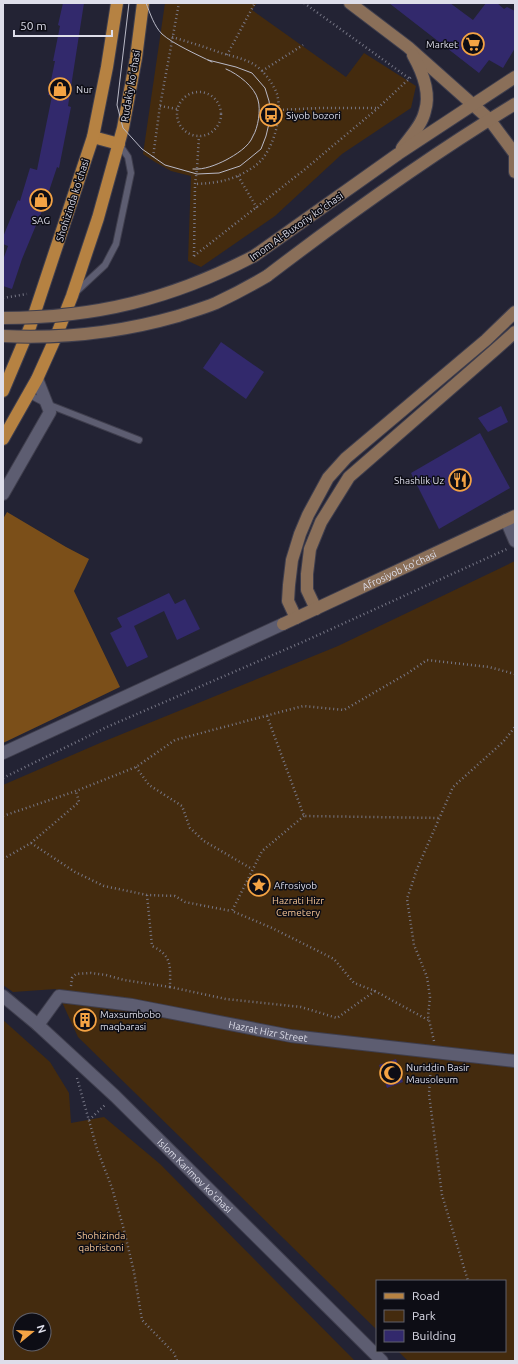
<svg xmlns="http://www.w3.org/2000/svg" width="518" height="1364" font-family="Ubuntu,sans-serif">
	<style>
		.green { fill: #442b0e; fill-rule: evenodd }
		.forest { fill: #7b4f19 }
		.building { fill: #32296c }
		.lines { fill: none; stroke-linecap: round; stroke-linejoin: round }
		.lane-casing { stroke: #3f3e4d; stroke-width: 8 }
		.street-casing { stroke: #3f3e4d; stroke-width: 14 }
		.secondary-casing { stroke: #3f3e4d; stroke-width: 14 }
		.primary-casing { stroke: #3f3e4d; stroke-width: 14 }
		.path { stroke: #777786; stroke-width: 2.5; stroke-dasharray: 1 3; stroke-linecap: butt }
		.lane { stroke: #5d5d71; stroke-width: 6 }
		.street { stroke: #5d5d71; stroke-width: 12 }
		.secondary { stroke: #8a6f59; stroke-width: 12 }
		.primary { stroke: #b68242; stroke-width: 12 }
		.tram { stroke: #b9b9c6; stroke-width: 1 }
		.secondary-bridge-casing { stroke: #3f3e4d; stroke-width: 14; stroke-linecap: butt }
		.secondary-bridge { stroke: #8a6f59; stroke-width: 12 }
		.labels { text-anchor: middle; stroke-width: 3; stroke-linejoin: round; paint-order: stroke }
		.poi-label { font-size: 10px; fill: #dedeea; stroke: #0d0d15; text-anchor: start }
		.street-label { font-size: 10px; fill: #dedeea; stroke: #0d0d15 }
		.park-label { font-size: 10px; fill: #f8c796; stroke: #0d0d15 }
	</style>
	<rect width="100%" height="100%" fill="#232334"/>
	<g class="green">
		<polygon points="165,3 257,3 252,10 346,77 364,53 416,86 411,108 342,154 275,216 201,267 188,261 191,176 171,171 155,162 143,154"/>
		<polygon points="515,561 515,1361 408,1361 398,1351 505,1351 505,1281 377,1281 377,1330 78,1037 56,989 13,992 3,985 3,785 100,743 338,646"/>
		<path d="M 3,1020 L 50,1062 L 69,1093 L 71,1123 L 104,1117 L 160,1164 L 355,1361 L 3,1361 ZM 20,1320 L 44,1320 L 44,1344 L 20,1344 Z"/>
	</g>
	<polygon class="forest" points="7,512 66,547 89,559 74,591 120,687 3,743 3,519"/>
	<g class="building">
		<polygon points="63,3 84,3 68,106 71,107 59,168 57,167 44,206 22,259 12,289 3,286 3,260 8,246 3,244 3,237 18,200 20,201 30,168 37,170 52,96 48,95 55,61 53,61 60,26 58,25"/>
		<polygon points="389,3 450,3 473,20 486,3 497,3 504,9 507,7 515,11 515,48 503,68 489,60 479,73"/>
		<polygon points="221,342 264,372 246,399 203,368"/>
		<polygon points="501,406 508,422 488,432 478,418"/>
		<polygon points="480,433 510,488 439,529 411,473"/>
		<polygon points="169,593 175,604 185,599 200,629 177,640 164,611 134,626 148,657 127,667 110,633 122,627 117,618"/>
		<polygon points="87,1011 94,1023 82,1030 75,1018"/>
		<polygon points="396,1059 403,1082 387,1088 379,1065"/>
	</g>
	<g class="lines">
		<g class="lane-casing">
			<g id="lane">
				<polyline points="76,292 105,265 116,244 131,173 128,157 119,144"/>
				<polyline points="28,394 47,404 139,440"/>
			</g>
		</g>
		<g class="street-casing">
			<g id="street">
				<polyline points="3,494 50,412 37,379"/>
				<polyline points="506,520 515,541"/>
				<polyline points="3,753 283,624"/>
				<path id="s1" d="M 3,996 L 38,1025 L 115,1096 L 382,1361"/>
				<path id="s2" d="M 38,1025 L 59,996 L 132,1005 L 291,1036 L 515,1061"/>
			</g>
		</g>
		<g class="secondary-casing">
			<g id="secondary">
				<polyline points="350,3 408,47 489,119 515,154"/>
				<path d="M 402,148 C 410,137 422,125 425,111 C 431,92 422,71 413,55"/>
				<polyline points="515,153 515,172"/>
				<polyline points="254,256 398,154 515,77"/>
				<path d="M 267,276 C 347,215 429,156 515,104"/>
				<polyline points="316,609 307,590 307,574 310,549 321,522 349,477 496,349 515,332"/>
				<polyline points="296,618 288,601 289,585 292,560 300,534 308,515 328,478 346,458 486,340 515,312"/>
				<path id="s3" d="M 283,624 L 515,516"/>
			</g>
		</g>
		<g class="primary-casing">
			<g id="primary">
				<polyline points="93,137 119,144"/>
				<polyline points="3,391 30,327 93,137 107,67 117,3"/>
				<polyline points="3,439 37,379 55,339 72,296 98,218 123,128 136,58 143,3"/>
			</g>
		</g>
		<g class="path">
			<polyline points="304,3 410,79"/>
			<path d="M 172,37 C 189,42 205,47 221,53 C 235,57 252,60 262,71 C 268,77 274,86 277,94 C 283,116 273,153 255,166 C 235,180 219,183 195,184"/>
			<polyline points="227,55 255,3"/>
			<polyline points="262,71 303,45"/>
			<circle cx="199" cy="114" r="22"/>
			<polyline points="160,106 177,109"/>
			<polyline points="279,110 319,108 377,108"/>
			<polyline points="153,157 160,106 179,3"/>
			<polyline points="238,176 257,208"/>
			<polyline points="194,256 304,170 378,108 411,77"/>
			<polyline points="194,256 195,184 197,169 199,136"/>
			<polyline points="3,298 27,294"/>
			<polyline points="267,716 304,816 441,818"/>
			<polyline points="136,767 149,785 182,806 190,828 204,841 252,869"/>
			<polyline points="3,778 107,727 305,641 507,549"/>
			<polyline points="3,816 76,791 136,767 175,740 303,706 344,710 408,673 427,660 489,667 515,674"/>
			<polyline points="304,816 262,851 232,911 272,928 334,959 354,983 375,991 428,1020"/>
			<polyline points="31,843 75,872 104,886 147,895 175,896 185,902 231,911"/>
			<polyline points="3,859 31,843 79,802 76,791"/>
			<path d="M 147,895 L 152,946 C 173,956 170,967 170,987 L 226,999 L 301,1007 L 337,1018 L 375,991"/>
			<polyline points="71,986 72,978 76,974 91,973 106,975 124,980 170,987"/>
			<polyline points="434,1041 428,1016 430,997 427,977 414,945 407,899 417,869 453,787 503,742 515,727"/>
			<polyline points="431,1063 429,1094 442,1195 468,1281"/>
			<polyline points="77,1078 97,1149 112,1188 124,1230 134,1272 142,1320 174,1353 177,1361"/>
			<polyline points="89,1120 106,1104"/>
		</g>
		<use href="#lane" class="lane"/>
		<use href="#street" class="street"/>
		<use href="#secondary" class="secondary"/>
		<use href="#primary" class="primary"/>
		<g class="tram">
			<polyline points="129,3 117,105 123,128 142,149 165,165 197,174 219,173 240,166 250,158 261,149 266,136 271,115 269,101 265,88 252,73 236,67 208,60"/>
			<path d="M 146,3 C 150,13 154,26 162,34 C 173,44 198,55 212,62"/>
			<path d="M 193,169 C 204,170 216,165 226,160 C 235,155 249,147 253,136 C 258,128 261,110 258,100 C 255,87 238,74 226,69"/>
		</g>
		<g class="secondary-bridge-casing">
			<g id="secondary-bridge">
				<path d="M 3,318 C 95,318 172,299 254,256"/>
				<path d="M 3,336 C 64,339 119,333 178,316 C 190,312 204,308 216,303 C 233,295 250,286 267,276"/>
			</g>
		</g>
		<use href="#secondary-bridge" class="secondary-bridge"/>
	</g>
	<defs>
		<g id="supermarket-ring" transform="scale(1.15)"><circle r="9.5" fill="#0d0d15" stroke="#f4a344" stroke-width="1.5"/><path d="M-6-5.5h2.5l.6 2H6L4.5 2H-2.5L-4.4-4H-6ZM-1.5 3.2a1.3 1.3 0 1 0 .1 0ZM3 3.2a1.3 1.3 0 1 0 .1 0Z" fill="#f4a344"/></g>
		<g id="shop-ring" transform="scale(1.15)"><circle r="9.5" fill="#0d0d15" stroke="#f4a344" stroke-width="1.5"/><path d="M-5-2.5h2.3a2.7 3.5 0 0 1 5.4 0H5L5.5 6h-11ZM-1.5-2.5h3a1.5 2.3 0 0 0-3 0Z" fill="#f4a344"/></g>
		<g id="bus-ring" transform="scale(1.15)"><circle r="9.5" fill="#0d0d15" stroke="#f4a344" stroke-width="1.5"/><path d="M-5-6H5V4H4V6H2V4H-2V6H-4V4H-5ZM-3.5-4V0h7V-4ZM-3.5 1.2v1.5H-2V1.2ZM2 1.2v1.5H3.5V1.2Z" fill="#f4a344"/></g>
		<g id="restaurant-ring" transform="scale(1.15)"><circle r="9.5" fill="#0d0d15" stroke="#f4a344" stroke-width="1.5"/><path d="M-5-6h1v4h1v-4h1v4h1v-4h1v5L-1.5 .5V6h-2V.5L-5-1ZM5-6V6H3V1.5H1.5Q1.5-4 5-6Z" fill="#f4a344"/></g>
		<g id="sight-ring" transform="scale(1.15)"><circle r="9.5" fill="#0d0d15" stroke="#f4a344" stroke-width="1.5"/><path d="M0-6L1.8-2.2L6-1.7L2.9 1.2L3.7 5.4L0 3.3L-3.7 5.4L-2.9 1.2L-6-1.7L-1.8-2.2Z" fill="#f4a344"/></g>
		<g id="building-ring" transform="scale(1.15)"><circle r="9.5" fill="#0d0d15" stroke="#f4a344" stroke-width="1.5"/><path d="M-4-6H4V6H1V3H-1V6H-4ZM-2.5-4.3h1.7v1.8h-1.7ZM.8-4.3h1.7v1.8H.8ZM-2.5-1h1.7V.8h-1.7ZM.8-1h1.7V.8H.8Z" fill="#f4a344"/></g>
		<g id="mosque-ring" transform="scale(1.15)"><circle r="9.5" fill="#0d0d15" stroke="#f4a344" stroke-width="1.5"/><path d="M3.5-4.9A6 6 0 1 0 3.5 4.9A5 5 0 1 1 3.5-4.9Z" fill="#f4a344"/></g>
	</defs>
	<g fill-rule="evenodd">
		<use href="#supermarket-ring" x="473" y="44"/>
		<use href="#shop-ring" x="60" y="89"/>
		<use href="#bus-ring" x="271" y="115"/>
		<use href="#shop-ring" x="41" y="200"/>
		<use href="#restaurant-ring" x="460" y="480"/>
		<use href="#sight-ring" x="259" y="885"/>
		<use href="#building-ring" x="85" y="1020"/>
		<use href="#mosque-ring" x="391" y="1073"/>
	</g>
	<g class="labels">
		<g class="poi-label">
			<text x="458" y="48" text-anchor="end">Market</text>
			<text x="76" y="93">Nur</text>
			<text x="286" y="119">Siyob bozori</text>
			<text x="41" y="224" text-anchor="middle">SAG</text>
			<text x="444" y="484" text-anchor="end">Shashlik Uz</text>
			<text x="274" y="889">Afrosiyob</text>
			<text x="100" y="1018">Maxsumbobo<tspan x="100" dy="12">maqbarasi</tspan></text>
			<text x="406" y="1071">Nuriddin Basir<tspan x="406" dy="12">Mausoleum</tspan></text>
		</g>
		<g class="street-label">
			<text transform="translate(130 86) rotate(-80)" y="4">Rudakiy ko'chasi</text>
			<text transform="translate(72 200) rotate(-72)" y="4">Shohizinda ko'chasi</text>
			<text transform="translate(296 226) rotate(-35)" y="4">Imom Al-Buxoriy ko'chasi</text>
			<text dy="4" stroke="none"><textPath href="#s3" startOffset="128">Afrosiyob ko'chasi</textPath></text>
			<text dy="4" stroke="none"><textPath href="#s2" startOffset="248">Hazrat Hizr Street</textPath></text>
			<text dy="4" stroke="none"><textPath href="#s1" startOffset="263">Islom Karimov ko'chasi</textPath></text>
		</g>
		<g class="park-label">
			<text x="298" y="904">Hazrati Hizr<tspan x="298" dy="12">Cemetery</tspan></text>
			<text x="101" y="1239">Shohizinda<tspan x="101" dy="12">qabristoni</tspan></text>
		</g>
	</g>
	<rect width="518" height="1364" fill="none" stroke="#dedeea" stroke-width="8"/>
	<rect x="376" y="1280" width="130" height="72" fill="#0d0d15" stroke="#61616a"/>
	<rect x="384" y="1293" width="20" height="6" fill="#b68242" stroke="#61616a"/>
	<text x="412" y="1300" font-size="12" fill="#dedeea">Road</text>
	<rect x="384" y="1310" width="20" height="12" fill="#442b0e" stroke="#61616a"/>
	<text x="412" y="1320" font-size="12" fill="#dedeea">Park</text>
	<rect x="384" y="1330" width="20" height="12" fill="#32296c" stroke="#61616a"/>
	<text x="412" y="1340" font-size="12" fill="#dedeea">Building</text>
	<g transform="translate(32 1332) rotate(72)"><circle r="19" fill="#0d0d15" stroke="#61616a"/>
	<path d="M0-3L7 15L0 10L-7 15Z" fill="#f4a344"/>
	<text y="-6" font-size="11" font-weight="bold" text-anchor="middle" fill="#dedeea">N</text>
	</g>
	<path d="M14 30v6h98v-6" fill="none" stroke="#dedeea" stroke-width="2"/>
	<text x="20" y="30" font-size="12" fill="#dedeea" stroke="#0d0d15" stroke-width="3" paint-order="stroke">50 m</text>
</svg>
